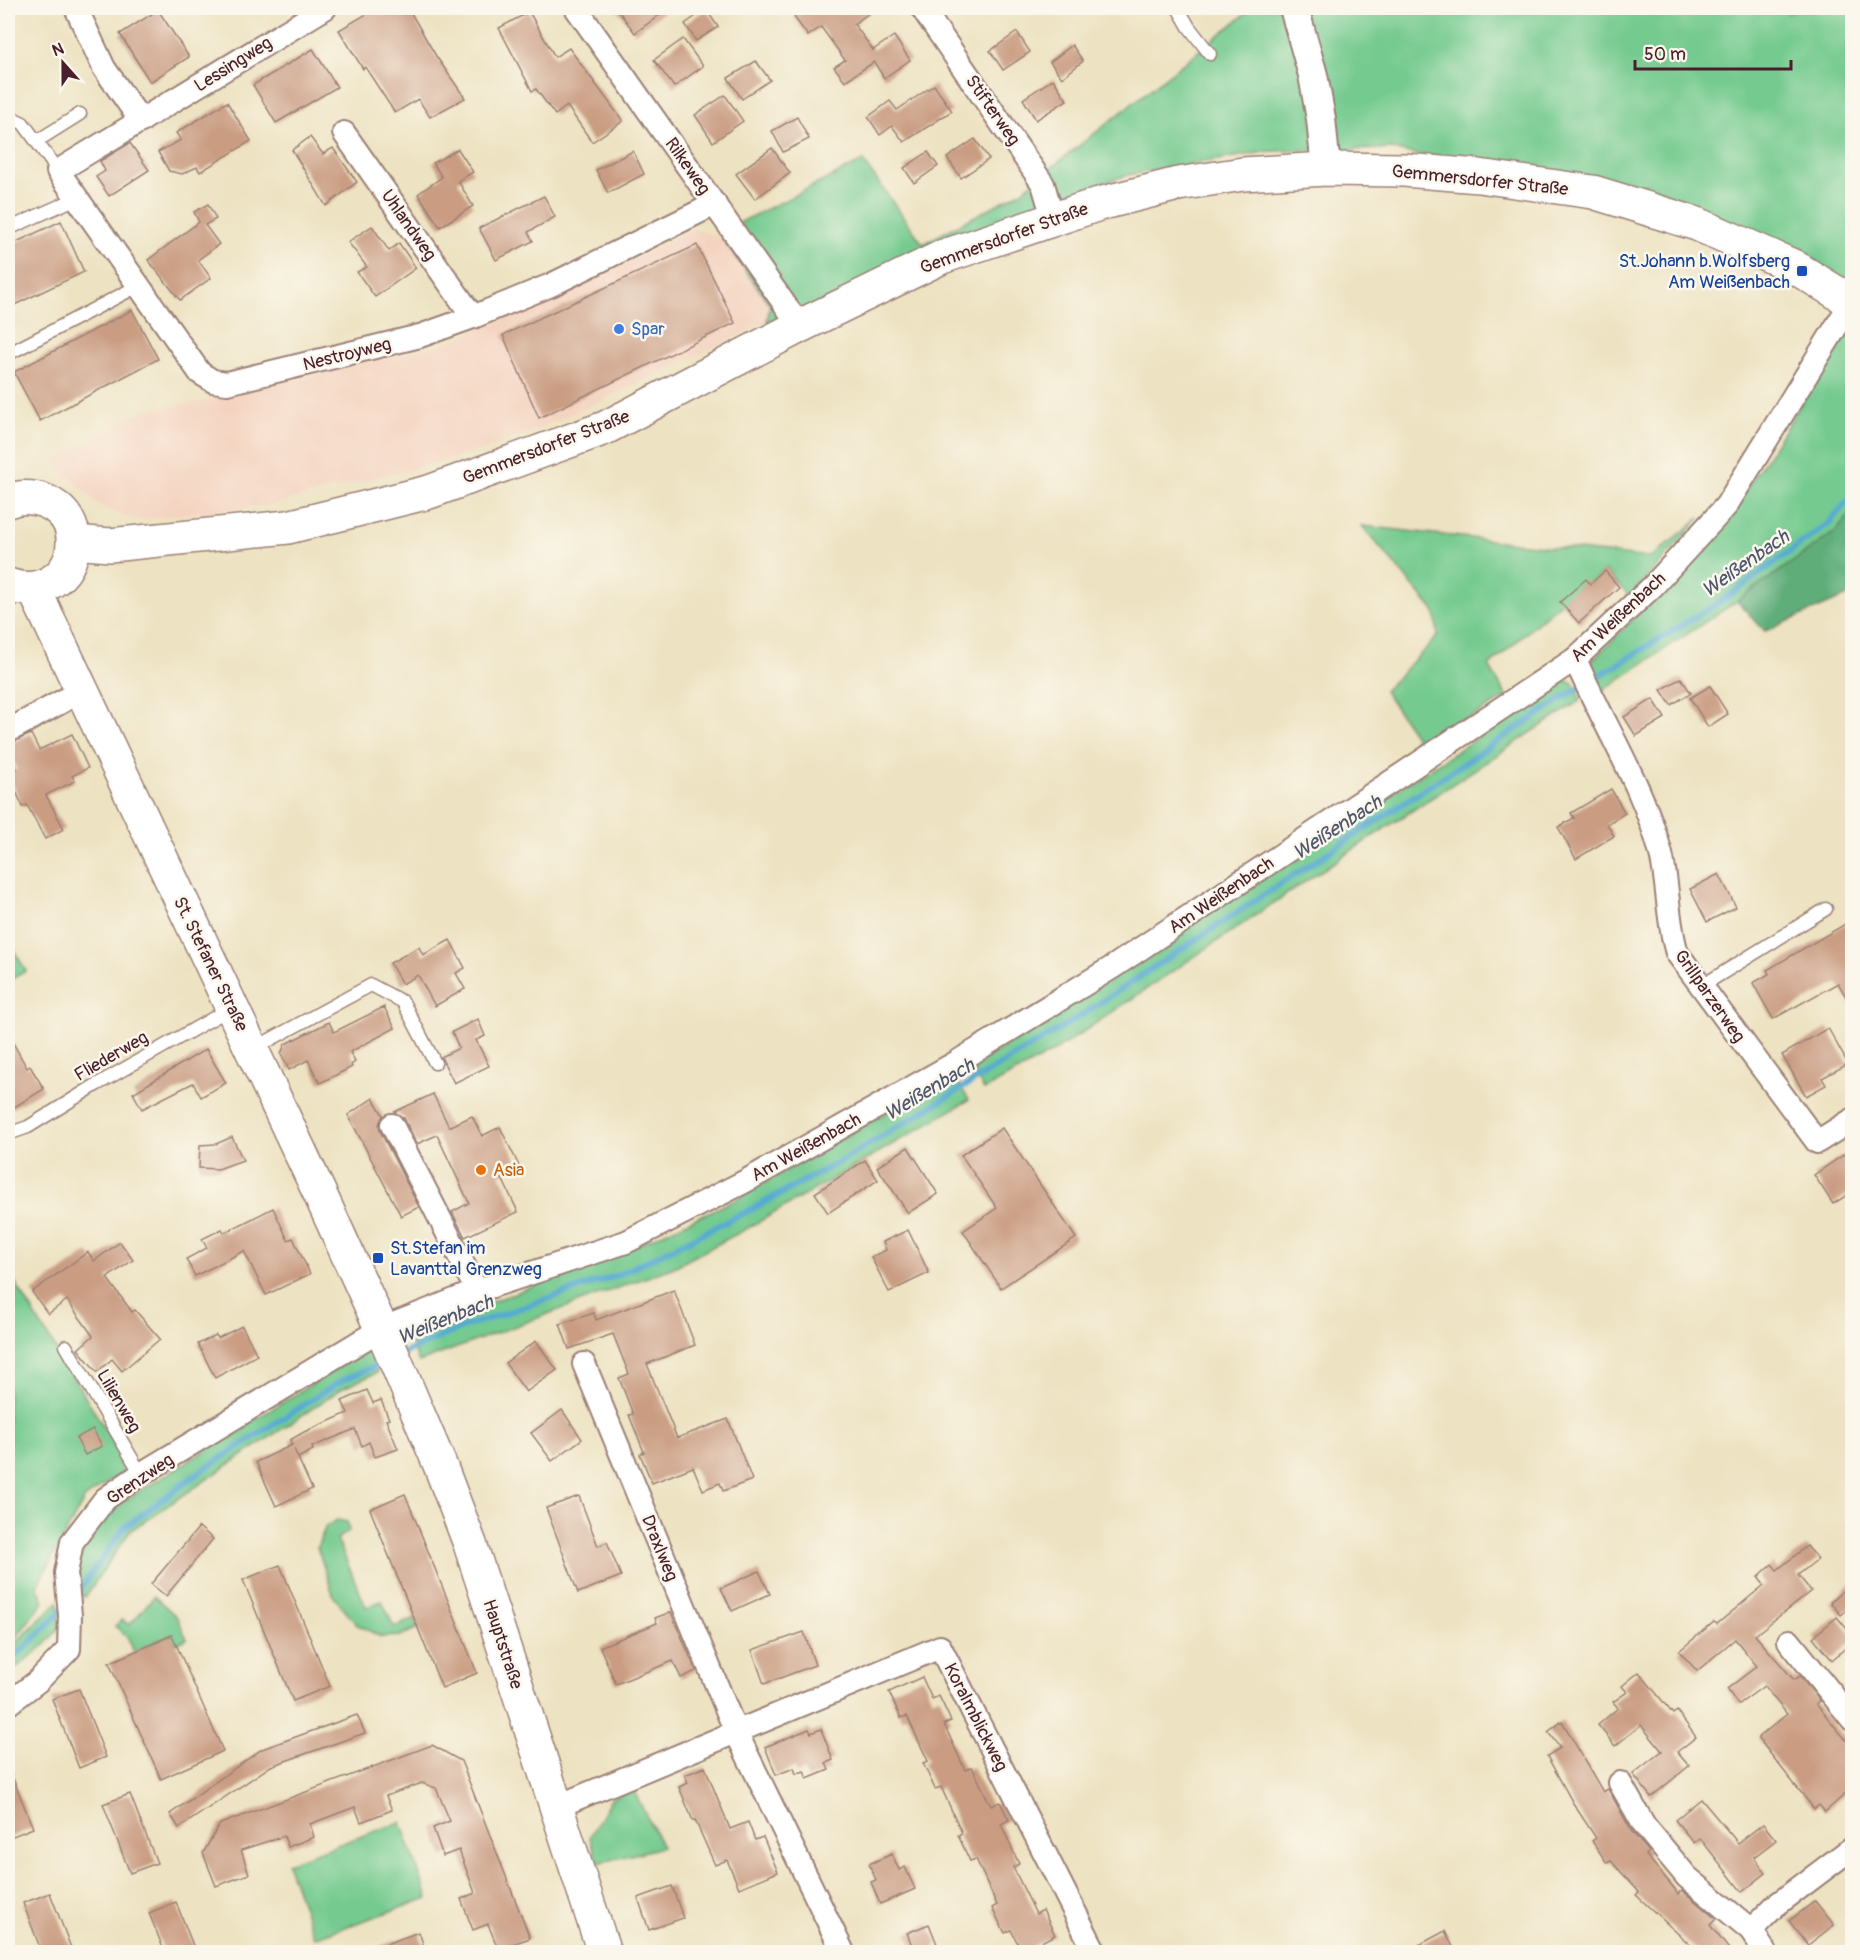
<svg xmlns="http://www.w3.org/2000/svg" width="1860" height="1960" font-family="Pangolin,sans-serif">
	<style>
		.built { fill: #f4d3c0 }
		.green { fill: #74ca8f; stroke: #5f745d; stroke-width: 1.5 }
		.forest { fill: #5fae7a; stroke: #546652; stroke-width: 1.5 }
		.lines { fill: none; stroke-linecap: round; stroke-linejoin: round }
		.stream { stroke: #56aad2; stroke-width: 6 }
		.building { fill: #ca9d83 }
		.service-casing { stroke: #9c8076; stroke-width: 15 }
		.minor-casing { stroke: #9c8076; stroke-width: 26 }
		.tertiary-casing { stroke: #9c8076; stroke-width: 32 }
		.secondary-casing { stroke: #9c8076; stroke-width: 36 }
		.service { stroke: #fff; stroke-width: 12 }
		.minor { stroke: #fff; stroke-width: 22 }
		.tertiary { stroke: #fff; stroke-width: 28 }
		.secondary { stroke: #fff; stroke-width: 33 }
		.transit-dot { fill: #1a4fb4; stroke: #fbf7ec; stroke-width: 2 }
		.shop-dot { fill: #3f7fe0; stroke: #fbf7ec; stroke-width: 2 }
		.food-dot { fill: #e8710a; stroke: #fbf7ec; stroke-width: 2 }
		.labels { text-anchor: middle; stroke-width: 5; stroke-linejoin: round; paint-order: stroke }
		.street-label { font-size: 18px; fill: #4a1f2b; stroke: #fbf7ec }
		.transit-label { font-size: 18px; fill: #164399; stroke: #fbf7ec; text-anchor: end }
		.shop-label { font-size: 18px; fill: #366cbe; stroke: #fbf7ec; text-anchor: start }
		.food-label { font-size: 18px; fill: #c56008; stroke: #fbf7ec; text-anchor: start }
		.water-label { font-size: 20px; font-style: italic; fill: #4f576e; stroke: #fbf7ec }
	</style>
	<rect width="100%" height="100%" fill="#fbf7ec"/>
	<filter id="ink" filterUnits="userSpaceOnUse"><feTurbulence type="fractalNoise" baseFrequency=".0167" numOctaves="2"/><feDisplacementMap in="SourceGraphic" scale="12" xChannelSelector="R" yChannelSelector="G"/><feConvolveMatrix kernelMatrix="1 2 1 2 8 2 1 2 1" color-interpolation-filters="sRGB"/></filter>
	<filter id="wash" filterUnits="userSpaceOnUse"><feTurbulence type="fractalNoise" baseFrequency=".008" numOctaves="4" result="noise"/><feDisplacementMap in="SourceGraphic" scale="24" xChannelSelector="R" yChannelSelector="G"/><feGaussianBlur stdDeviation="1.35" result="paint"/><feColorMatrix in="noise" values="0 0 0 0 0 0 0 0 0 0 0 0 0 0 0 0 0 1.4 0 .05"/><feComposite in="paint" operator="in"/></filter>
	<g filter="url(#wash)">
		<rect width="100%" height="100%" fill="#ede2c1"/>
		<polygon class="built" points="693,229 722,238 770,305 767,322 560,420 484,450 274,504 135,520 102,507 53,462 143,411 200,402 440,345 606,274"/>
		<g class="green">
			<polygon points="1253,8 1781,8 1789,14 1795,8 1852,8 1852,291 1701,218 1392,149 1270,151 1128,175 1060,196 974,233 860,288 767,322 770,305 722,238 741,222 863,161 923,244 1022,191"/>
			<polygon points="1846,332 1852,335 1852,513 1835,532 1758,587 1602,691 1590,663 1713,538 1768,456"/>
			<polygon points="1700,518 1630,597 1605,571 1590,584 1586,580 1489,666 1507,697 1410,752 1416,737 1384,691 1438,636 1435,612 1362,526 1650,558"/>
			<path d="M 1566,680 L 1573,683 L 1581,700 L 1367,840 L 1056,1050 L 984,1090 L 971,1068 C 1170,940 1367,808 1566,680 Z"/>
			<polygon points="8,940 26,971 8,981"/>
			<polygon points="955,1078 969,1100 748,1228 674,1267 419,1362 406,1332 438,1316 499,1299 635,1246 737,1199 935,1084"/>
			<polygon points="8,1271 129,1468 85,1498 37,1586 44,1601 8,1648"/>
			<polygon points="368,1349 378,1372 343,1388 130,1531 85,1597 78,1593 77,1566 89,1533 108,1511"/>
			<polygon points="337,1520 347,1522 349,1531 337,1539 366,1607 382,1601 394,1627 414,1619 418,1628 400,1636 381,1637 356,1624 334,1597 317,1547 326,1526"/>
			<polygon points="154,1596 177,1617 187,1639 176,1644 171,1635 134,1652 128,1638 115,1626 122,1620 130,1625"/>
			<polygon points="58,1602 60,1627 46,1644 8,1674 8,1650"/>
			<polygon points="633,1789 662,1847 598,1863 590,1837 611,1799"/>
			<polygon points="401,1822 428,1898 314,1938 287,1863"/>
		</g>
		<polygon class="forest" points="1852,513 1852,594 1765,631 1737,601 1835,532"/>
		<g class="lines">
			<g class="stream">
				<polyline points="403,1353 464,1327 618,1275 752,1209 841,1161 1068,1024 1566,696 1723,600 1828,524 1852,496"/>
				<polyline points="75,1596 125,1527 201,1471 341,1381 386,1361"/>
				<polyline points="8,1661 25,1648 64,1608"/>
			</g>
		</g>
		<g id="blocks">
			<g class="building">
				<polygon points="377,8 408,8 436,56 465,98 430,117 418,99 395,113 365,67 363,69 339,30"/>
				<polygon points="616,8 669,8 635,33"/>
				<polygon points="808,8 876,8 854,24 873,50 894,36 910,60 884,78 874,62 845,81 834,67 845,60 821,27 808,36 794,17"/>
				<polygon points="706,9 718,27 696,41 685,24"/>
				<polygon points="158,10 189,57 150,82 120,34"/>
				<polygon points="529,12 555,57 569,48 623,121 592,142 567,106 555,115 536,89 532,91 499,28"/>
				<polygon points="1017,32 1030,52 1003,70 990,51"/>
				<polygon points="683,39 703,66 674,87 654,60"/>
				<polygon points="1072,45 1083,61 1062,78 1050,62"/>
				<polygon points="313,49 337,87 276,123 253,85"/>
				<polygon points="756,61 770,80 742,99 728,78"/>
				<polygon points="1053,79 1067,100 1036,120 1023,99"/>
				<polygon points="934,85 952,111 904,142 892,126 880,135 868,117 890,101 897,110"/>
				<polygon points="725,95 743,121 713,142 695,115"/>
				<polygon points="227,102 251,141 200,172 197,167 182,174 169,171 158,152 181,140 176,133"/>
				<polygon points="797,117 809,139 783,152 772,131"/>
				<polygon points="310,137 323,154 333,148 357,182 326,206 292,150"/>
				<polygon points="975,139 989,159 961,178 947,158"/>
				<polygon points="130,143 149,170 109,196 96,177 105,171 100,161"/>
				<polygon points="772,148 790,173 755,199 736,174"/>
				<polygon points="458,149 473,172 458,181 473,206 440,227 418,194 442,177 433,163"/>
				<polygon points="633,151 644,174 608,193 596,170"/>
				<polygon points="928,152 938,166 914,183 904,168"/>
				<polygon points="544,196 555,217 528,232 533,241 496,260 479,228"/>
				<polygon points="208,204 216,219 205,225 219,244 198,260 211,278 180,300 148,260 199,222 194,212"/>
				<polygon points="61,221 84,272 8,308 8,246"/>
				<polygon points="372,226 389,251 399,243 416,268 375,297 357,272 367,267 348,242"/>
				<polygon points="697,245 735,323 539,418 503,335"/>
				<polygon points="132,310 158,359 40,421 14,372"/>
				<polygon points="1605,571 1619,587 1579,623 1560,602 1586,579 1590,584"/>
				<polygon points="1681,678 1691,693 1671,705 1661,690"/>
				<polygon points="1710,686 1728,714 1708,727 1690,698"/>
				<polygon points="1653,699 1665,718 1636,736 1624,717"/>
				<polygon points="31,734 39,750 72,734 88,768 72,776 75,781 46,795 64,829 45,839 27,805 23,807 8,774 17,769 8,750 8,744"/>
				<polygon points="1611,789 1625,813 1607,824 1614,836 1576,859 1558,827 1574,818 1571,813"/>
				<polygon points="1719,874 1736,907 1707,922 1690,889"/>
				<polygon points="1847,923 1852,932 1852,1007 1838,983 1773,1019 1753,983 1769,974 1767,970"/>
				<polygon points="450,940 465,968 456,973 465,989 435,1006 418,975 402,984 390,963 419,947 423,955"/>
				<polygon points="384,1007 395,1028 350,1052 355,1062 351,1065 352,1067 320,1083 308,1060 289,1070 281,1054 285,1044 329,1022 334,1032"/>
				<polygon points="478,1019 485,1036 476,1040 489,1066 454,1083 441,1057 459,1048 452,1032"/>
				<polygon points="1828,1028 1848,1064 1822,1078 1826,1085 1806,1096 1782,1055"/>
				<polygon points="8,1034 27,1068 30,1066 44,1089 8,1111"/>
				<polygon points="206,1049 226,1083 201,1097 193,1083 142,1109 133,1093"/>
				<polygon points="433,1094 449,1127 472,1116 482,1136 500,1127 519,1166 500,1174 518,1212 465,1237 452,1212 469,1203 437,1135 417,1144 404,1118 394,1112"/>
				<polygon points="373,1098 383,1115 379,1124 380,1131 419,1207 401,1216 348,1115"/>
				<polygon points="1002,1128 1076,1238 1001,1288 963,1231 997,1208 961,1155"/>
				<polygon points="232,1137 243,1160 218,1169 199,1168 200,1145 216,1144"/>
				<polygon points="908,1147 938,1194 908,1213 877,1167"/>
				<polygon points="1852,1149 1852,1192 1833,1204 1814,1175"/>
				<polygon points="865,1160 878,1180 828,1213 815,1193"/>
				<polygon points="273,1208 288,1240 293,1238 310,1274 266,1295 244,1251 195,1276 186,1259 207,1248 202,1239 222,1229 224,1233"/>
				<polygon points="908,1230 929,1273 889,1292 871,1257 886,1250 883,1242"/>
				<polygon points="120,1242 133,1260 107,1278 132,1312 135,1310 160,1339 122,1371 112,1359 97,1372 78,1349 93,1336 67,1300 48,1314 32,1292 88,1252 94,1261"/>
				<polygon points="674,1290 695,1345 647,1364 677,1438 728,1419 752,1480 723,1491 720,1483 703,1490 693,1467 652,1483 640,1454 644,1452 629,1415 633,1414 619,1378 629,1374 613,1334 569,1349 560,1324 594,1313 596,1320"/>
				<polygon points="242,1326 257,1355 215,1378 198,1344 216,1335 218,1338"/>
				<polygon points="536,1341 557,1370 526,1392 505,1363"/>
				<polygon points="367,1390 373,1403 381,1400 389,1419 386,1420 398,1449 375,1457 369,1442 362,1446 355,1429 312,1447 313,1450 298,1458 294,1449 312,1489 276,1506 256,1462 292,1445 290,1440 304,1432 348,1413 342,1401"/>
				<polygon points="562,1410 582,1439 552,1461 531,1433"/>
				<polygon points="93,1429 102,1446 85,1455 76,1438"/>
				<polygon points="405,1494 477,1673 442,1688 370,1509"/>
				<polygon points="579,1496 598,1546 607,1542 621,1576 578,1593 546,1508"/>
				<polygon points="199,1527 213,1539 166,1596 151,1584"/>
				<polygon points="1807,1546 1818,1559 1798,1575 1811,1591 1755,1635 1794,1680 1800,1676 1820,1701 1816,1704 1852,1747 1852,1788 1825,1812 1819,1805 1814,1809 1758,1738 1787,1714 1764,1686 1738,1705 1727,1689 1757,1666 1735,1639 1697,1671 1679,1651 1714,1622 1717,1624 1764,1585 1758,1577 1772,1564 1777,1570"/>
				<polygon points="280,1565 330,1686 293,1701 243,1580"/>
				<polygon points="759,1571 770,1594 732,1611 721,1588"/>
				<polygon points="1852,1583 1852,1606 1841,1615 1830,1602"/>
				<polygon points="671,1612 696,1671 681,1678 673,1661 616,1684 600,1647 657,1623 655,1618"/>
				<polygon points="1837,1617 1852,1635 1852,1642 1832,1660 1813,1637"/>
				<polygon points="804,1632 815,1665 764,1684 752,1650"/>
				<polygon points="172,1635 223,1751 161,1779 109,1663"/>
				<polygon points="1639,1672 1673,1714 1677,1711 1696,1737 1677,1752 1689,1766 1651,1797 1633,1774 1662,1751 1641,1725 1615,1746 1598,1725 1618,1708 1613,1702 1627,1692 1622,1686"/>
				<polygon points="922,1677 932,1699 939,1696 951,1721 944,1724 965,1770 972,1767 991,1806 1000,1802 1009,1820 1001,1824 1019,1864 1013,1867 1036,1914 1043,1910 1055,1935 1022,1952 1011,1930 1005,1933 992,1908 997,1905 976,1859 970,1861 958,1835 962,1833 941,1787 935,1789 923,1763 928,1761 907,1716 901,1718 889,1692"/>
				<polygon points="79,1689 106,1757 79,1768 52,1699"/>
				<polygon points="357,1715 365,1733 271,1766 179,1828 170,1814 262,1749"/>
				<polygon points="1562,1721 1603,1792 1608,1789 1632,1832 1649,1852 1646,1855 1679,1894 1682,1890 1716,1919 1710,1925 1732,1953 1699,1953 1636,1895 1639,1892 1611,1861 1607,1863 1592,1841 1596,1838 1573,1803 1547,1756 1560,1748 1548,1732"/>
				<polygon points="809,1729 811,1733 821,1729 833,1760 826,1763 829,1770 807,1779 804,1771 796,1774 794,1768 776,1775 765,1747"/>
				<polygon points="432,1745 461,1761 530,1938 498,1949 488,1924 473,1930 461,1899 475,1893 459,1850 443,1856 433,1828 450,1821 436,1788 422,1783 386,1796 392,1810 361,1822 355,1807 310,1824 314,1837 288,1847 284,1836 241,1850 249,1874 216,1886 203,1853 220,1824"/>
				<polygon points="8,1766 33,1828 8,1838"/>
				<polygon points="705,1767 730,1829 748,1822 755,1840 763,1837 778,1872 739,1888 727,1860 715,1865 695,1820 693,1821 679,1787 688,1783 685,1775"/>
				<polygon points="130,1794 157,1863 130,1873 103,1804"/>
				<polygon points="1701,1799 1738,1843 1763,1824 1776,1840 1754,1857 1766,1873 1742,1892 1700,1838 1694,1843 1675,1820"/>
				<polygon points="892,1854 899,1870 905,1867 915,1889 880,1904 871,1882 876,1880 869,1864"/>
				<polygon points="672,1886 683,1918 649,1930 638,1898"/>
				<polygon points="50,1893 73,1953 42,1953 23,1903"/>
				<polygon points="1815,1901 1834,1925 1808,1945 1789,1921"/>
				<polygon points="176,1902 196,1953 165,1953 149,1913"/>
				<polygon points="929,1924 937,1944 934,1945 937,1953 915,1953 907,1933"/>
				<polygon points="1445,1931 1456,1953 1404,1953"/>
				<polygon points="419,1932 426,1953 370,1953 369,1950"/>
			</g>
		</g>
	</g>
	<g filter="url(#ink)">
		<use href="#blocks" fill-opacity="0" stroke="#9c8076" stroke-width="1.5"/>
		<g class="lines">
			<g class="service-casing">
				<g id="service">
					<polyline points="1178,8 1189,27 1210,54"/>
					<polyline points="8,116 23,123 58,171"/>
					<polyline points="37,141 80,114"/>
					<polyline points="8,229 77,198"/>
					<polyline points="8,354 138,286"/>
					<polyline points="1700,987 1826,909"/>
					<polyline points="253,1049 371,985 403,1002 435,1063"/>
					<polyline points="8,1134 28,1127 96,1085 231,1008"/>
					<polyline points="66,1346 141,1474"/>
				</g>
			</g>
			<g class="minor-casing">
				<g id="minor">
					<polyline points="76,8 104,68 141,121"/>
					<polyline points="325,8 58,171 200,373 213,381 227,383 420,336 473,317 551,285 715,204"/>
					<polyline points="576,8 800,326"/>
					<polyline points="922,8 1043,184 1053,218"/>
					<polyline points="344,133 473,317"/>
					<path d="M 1575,659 C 1603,724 1643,785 1661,854 C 1669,887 1667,921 1677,953 L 1817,1142 L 1852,1120"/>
					<polyline points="8,731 81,691"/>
					<polyline points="392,1125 477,1291"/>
					<polyline points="584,1364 736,1732 843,1952"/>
					<polyline points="1789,1641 1852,1719"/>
					<polyline points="8,1704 38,1681 69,1649 70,1615 66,1573 72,1542 105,1499 141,1474 381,1329 477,1291 626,1242 744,1182 957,1062 1113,967 1575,659 1653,586 1726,506 1852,301"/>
					<polyline points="1620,1783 1644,1825 1687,1877 1751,1930"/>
					<polyline points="556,1807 940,1647 1095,1952"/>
					<polyline points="1765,1952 1751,1930 1775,1906 1852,1848"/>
				</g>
			</g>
			<g class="tertiary-casing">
				<polyline id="tertiary" points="1294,8 1313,75 1321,119 1326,169"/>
			</g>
			<g class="secondary-casing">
				<g id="secondary">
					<path d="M 8,501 C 37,489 75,509 73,543 C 72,579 39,596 8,585"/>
					<polyline points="74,542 110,545 288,527 429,492 605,428 800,326 942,257 1099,204 1178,184 1243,174 1326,169 1404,170 1479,176 1593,192 1697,224 1734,240 1793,266 1852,302"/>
					<polyline points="34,589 320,1194 387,1341 440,1465 470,1544 604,1952"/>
				</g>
			</g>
			<use href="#service" class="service"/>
			<use href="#minor" class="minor"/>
			<use href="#tertiary" class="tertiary"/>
			<use href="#secondary" class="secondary"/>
		</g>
	</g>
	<g class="transit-dot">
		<rect x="1796" y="265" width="12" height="12" rx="3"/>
		<rect x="372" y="1252" width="12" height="12" rx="3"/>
	</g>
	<circle class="shop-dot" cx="619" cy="329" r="6"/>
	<circle class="food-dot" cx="481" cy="1170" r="6"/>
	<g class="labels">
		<g class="street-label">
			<text transform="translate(233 64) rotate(-32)" y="6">Lessingweg</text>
			<text transform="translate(993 110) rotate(55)" y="6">Stifterweg</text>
			<text transform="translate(688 166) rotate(55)" y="6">Rilkeweg</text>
			<text transform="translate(1480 180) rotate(6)" y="6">Gemmersdorfer Straße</text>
			<text transform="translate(409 225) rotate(55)" y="6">Uhlandweg</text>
			<text transform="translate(1004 238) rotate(-20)" y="6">Gemmersdorfer Straße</text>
			<text transform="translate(347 354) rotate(-14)" y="6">Nestroyweg</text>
			<text transform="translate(546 447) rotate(-21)" y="6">Gemmersdorfer Straße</text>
			<text transform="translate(1618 617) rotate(-43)" y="6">Am Weißenbach</text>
			<text transform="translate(1221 895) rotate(-34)" y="6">Am Weißenbach</text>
			<text transform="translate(211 964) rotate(64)" y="6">St. Stefaner Straße</text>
			<text transform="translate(1710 996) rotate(55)" y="6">Grillparzerweg</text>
			<text transform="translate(111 1056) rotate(-30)" y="6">Fliederweg</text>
			<text transform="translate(806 1147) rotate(-29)" y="6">Am Weißenbach</text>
			<text transform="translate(119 1401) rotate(60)" y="6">Lilienweg</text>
			<text transform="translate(140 1479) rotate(-34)" y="6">Grenzweg</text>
			<text transform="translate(660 1548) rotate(68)" y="6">Draxlweg</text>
			<text transform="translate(503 1644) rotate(72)" y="6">Hauptstraße</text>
			<text transform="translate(976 1717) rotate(63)" y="6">Koralmblickweg</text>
		</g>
		<g class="transit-label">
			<text x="1790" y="267">St.Johann b.Wolfsberg<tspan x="1790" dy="21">Am Weißenbach</tspan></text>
			<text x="390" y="1254" text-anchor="start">St.Stefan im<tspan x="390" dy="21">Lavanttal Grenzweg</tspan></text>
		</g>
		<g class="shop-label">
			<text x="631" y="335">Spar</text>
		</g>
		<g class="food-label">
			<text x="493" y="1176">Asia</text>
		</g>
		<g class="water-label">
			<text transform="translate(1745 563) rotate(-35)" y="7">Weißenbach</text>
			<text transform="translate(1337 827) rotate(-33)" y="7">Weißenbach</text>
			<text transform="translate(929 1089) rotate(-31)" y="7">Weißenbach</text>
			<text transform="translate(445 1319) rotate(-22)" y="7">Weißenbach</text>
		</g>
	</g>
	<rect width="1860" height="1960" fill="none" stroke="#fbf7ec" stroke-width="30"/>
	<g transform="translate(63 63) rotate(339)" stroke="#fbf7ec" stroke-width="4.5" paint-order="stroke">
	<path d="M0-4.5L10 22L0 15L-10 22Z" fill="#4a1f2b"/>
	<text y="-9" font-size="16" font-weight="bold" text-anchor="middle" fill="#4a1f2b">N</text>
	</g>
	<path d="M1635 60v9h156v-9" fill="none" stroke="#4a1f2b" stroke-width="3"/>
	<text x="1644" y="60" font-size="18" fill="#4a1f2b" stroke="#fbf7ec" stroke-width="4.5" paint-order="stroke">50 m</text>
</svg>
